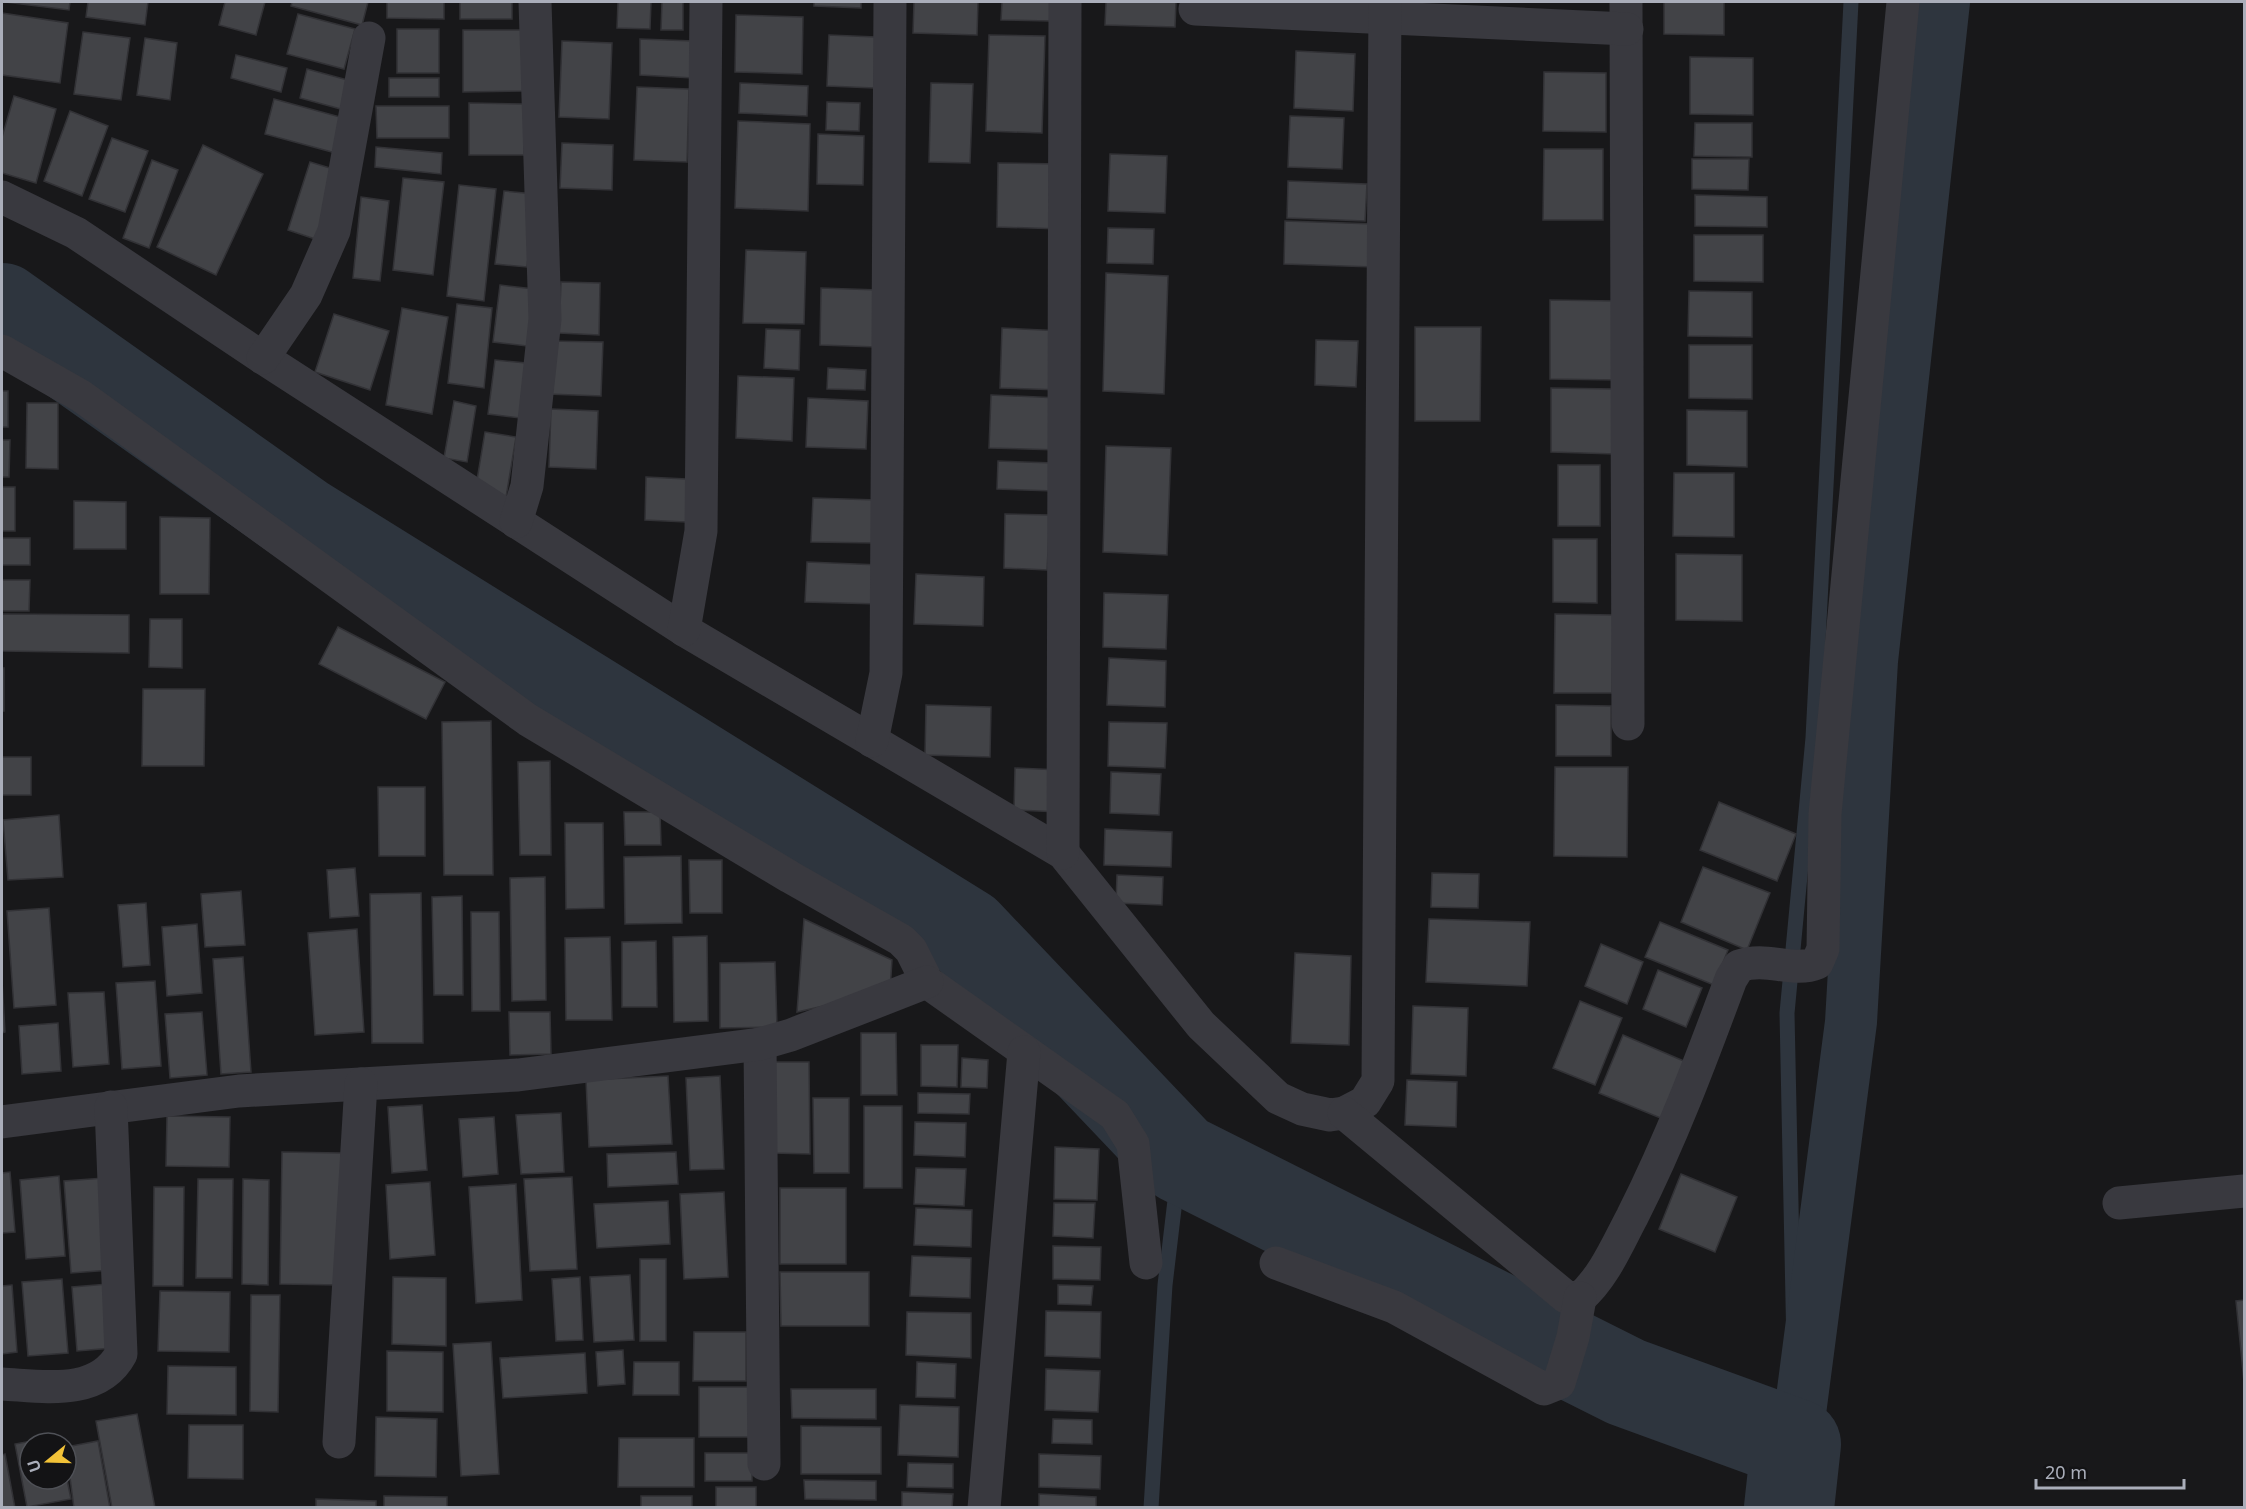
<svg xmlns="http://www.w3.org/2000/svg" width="2246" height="1509" font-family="'Noto Sans',sans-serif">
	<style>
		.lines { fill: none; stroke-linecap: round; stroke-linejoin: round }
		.stream { stroke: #2e353e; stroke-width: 15 }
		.canal { stroke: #2e353e; stroke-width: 52 }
		.river { stroke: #2e353e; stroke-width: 90 }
		.building { fill: #424347; stroke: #323236; stroke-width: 1.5 }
		.minor { stroke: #39393f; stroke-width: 33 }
	</style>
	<rect width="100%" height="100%" fill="#18181a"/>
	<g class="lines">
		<g class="stream">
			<polyline points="1796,1444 1787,1013 1813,738 1851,2"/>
			<polyline points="1151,1508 1165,1285 1180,1158"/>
		</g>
		<polyline class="canal" points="1796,1444 1851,1022 1872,661 1944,2"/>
		<polyline class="river" points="2,308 303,521 966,933 1180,1158 1626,1382 1796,1444 1789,1508"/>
	</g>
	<g class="building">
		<polygon points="5,2 70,2 69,10"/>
		<polygon points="88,2 148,2 145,25 86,17"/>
		<polygon points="225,2 265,2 256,35 219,25"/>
		<polygon points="292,2 368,2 362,25 291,6"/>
		<polygon points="387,2 444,2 444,19 387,18"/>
		<rect x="460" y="2" width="52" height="17"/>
		<polygon points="618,2 651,2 650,29 617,28"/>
		<polygon points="662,2 683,2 683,30 661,30"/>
		<polygon points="814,2 861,2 861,8 814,6"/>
		<polygon points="914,2 978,2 977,35 913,33"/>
		<polygon points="1002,2 1050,2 1050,21 1001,20"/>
		<polygon points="1106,2 1176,2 1175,27 1105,25"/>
		<polygon points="1664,2 1724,2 1724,35 1664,34"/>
		<polygon points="2,13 68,23 60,83 2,75"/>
		<polygon points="298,14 355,29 344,69 287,54"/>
		<polygon points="736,15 803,17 802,74 735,72"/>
		<rect x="397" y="29" width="42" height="44"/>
		<polygon points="463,30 524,30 524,91 463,92"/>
		<polygon points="83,32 130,38 121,100 74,94"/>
		<polygon points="829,35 876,37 874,88 827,86"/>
		<polygon points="989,35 1045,36 1042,133 986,131"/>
		<polygon points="145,38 177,43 170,100 137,95"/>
		<polygon points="640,39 694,41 693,78 640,75"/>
		<polygon points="562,41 612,43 609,119 559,117"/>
		<polygon points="1296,51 1355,54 1353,111 1294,108"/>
		<polygon points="236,55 287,68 281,92 231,78"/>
		<polygon points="1690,57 1753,58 1753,115 1690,114"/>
		<polygon points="307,69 355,82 348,111 300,98"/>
		<polygon points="1544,72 1606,73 1606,132 1543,131"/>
		<rect x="389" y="78" width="50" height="19"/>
		<polygon points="740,83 808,86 807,116 739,113"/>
		<polygon points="931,83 973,84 970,163 929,162"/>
		<polygon points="637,87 689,89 687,162 634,160"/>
		<polygon points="14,96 56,109 36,183 2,173 2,137"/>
		<polygon points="274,99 351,120 343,155 265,134"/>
		<polygon points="827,102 860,103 859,131 826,130"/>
		<polygon points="469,103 524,104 524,155 469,155"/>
		<polygon points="376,106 449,106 449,138 377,138"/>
		<polygon points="70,111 108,126 82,196 44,181"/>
		<polygon points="1290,116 1344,118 1342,169 1288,167"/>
		<polygon points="738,121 810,124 808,211 735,208"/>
		<polygon points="1695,123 1752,123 1752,157 1694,156"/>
		<polygon points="818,134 864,136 863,185 817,184"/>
		<polygon points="112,138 148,151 125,212 89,199"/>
		<polygon points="562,143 613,145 612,190 560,188"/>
		<polygon points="203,145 263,174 216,275 157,247"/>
		<polygon points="376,147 442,153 441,174 375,167"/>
		<polygon points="1544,149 1603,149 1603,220 1543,220"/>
		<polygon points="1110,154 1167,156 1165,213 1108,211"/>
		<polygon points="1692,159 1749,159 1748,190 1692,189"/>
		<polygon points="152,160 178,170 149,248 123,238"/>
		<polygon points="310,162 340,171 318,240 288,230"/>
		<polygon points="998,163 1062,164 1060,229 997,227"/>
		<polygon points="403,178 444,182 433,275 393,270"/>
		<polygon points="1288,181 1367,184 1365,221 1287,218"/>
		<polygon points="459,185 496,189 484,301 447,296"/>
		<polygon points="504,191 535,194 527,267 495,264"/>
		<polygon points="1695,195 1767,197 1767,227 1695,226"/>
		<polygon points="361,197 389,201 380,281 353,278"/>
		<polygon points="1285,221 1375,224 1374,267 1284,264"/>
		<polygon points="1108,228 1154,229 1153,264 1107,263"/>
		<polygon points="1694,235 1763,235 1763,282 1694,281"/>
		<polygon points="746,250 806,252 804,324 743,323"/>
		<polygon points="1106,273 1168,276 1164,394 1103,391"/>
		<polygon points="561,282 600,283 599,335 559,333"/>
		<polygon points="500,285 534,289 527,346 493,342"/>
		<polygon points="821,288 879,290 877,347 820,345"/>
		<polygon points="1689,291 1752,292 1752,337 1688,336"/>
		<polygon points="1550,300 1617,301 1617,380 1550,379"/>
		<polygon points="457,304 492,308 484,388 448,383"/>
		<polygon points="402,308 448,317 432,414 386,405"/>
		<polygon points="334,314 389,331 370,390 315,372"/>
		<polygon points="1415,327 1481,327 1480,421 1415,421"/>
		<polygon points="1002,328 1063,331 1061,390 1000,388"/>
		<polygon points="766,329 800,330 799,370 764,368"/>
		<polygon points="1316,340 1358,341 1356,387 1315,385"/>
		<polygon points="549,341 603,342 601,396 547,394"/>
		<polygon points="1689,345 1752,345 1752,399 1689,398"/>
		<polygon points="495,360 526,363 520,418 488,414"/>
		<polygon points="828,368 866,370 865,390 827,389"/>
		<polygon points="738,376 794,378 792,441 736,438"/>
		<polygon points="1551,388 1615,389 1615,454 1551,452"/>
		<rect x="2" y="391" width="6" height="36"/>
		<polygon points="991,395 1060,398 1059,450 989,448"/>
		<polygon points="808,398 868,401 866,449 806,447"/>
		<polygon points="454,401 476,406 467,462 444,458"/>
		<polygon points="27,403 58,403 58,469 26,468"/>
		<polygon points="551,409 598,411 596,469 549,467"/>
		<polygon points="1687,410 1747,411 1747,467 1687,465"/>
		<polygon points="485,432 516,437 506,497 475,492"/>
		<polygon points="2,440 10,440 9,477 2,477"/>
		<polygon points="1106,446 1171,448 1167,555 1103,552"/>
		<polygon points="998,461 1055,463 1054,491 997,489"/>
		<rect x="1558" y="465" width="42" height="61"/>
		<polygon points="1674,473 1734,473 1734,537 1673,536"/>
		<polygon points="646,477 687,479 686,522 645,520"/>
		<rect x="2" y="487" width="13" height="44"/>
		<polygon points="813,498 877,500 876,543 811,542"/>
		<polygon points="74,501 126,502 126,549 74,549"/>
		<polygon points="1005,514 1050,515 1047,570 1004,568"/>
		<polygon points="160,517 210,518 209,594 160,594"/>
		<rect x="2" y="538" width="28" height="27"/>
		<polygon points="1553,539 1597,539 1597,603 1553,602"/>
		<polygon points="1676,554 1742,555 1742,621 1676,620"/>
		<polygon points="807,562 880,565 879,604 805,602"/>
		<polygon points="916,574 984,577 983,626 914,624"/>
		<polygon points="2,580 30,580 29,611 2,611"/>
		<polygon points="1104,593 1168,595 1166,649 1103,647"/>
		<polygon points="2,614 129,615 129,653 2,651"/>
		<polygon points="1555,614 1613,615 1612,693 1554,693"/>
		<polygon points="150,619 182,619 182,668 149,667"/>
		<polygon points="338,627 445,682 426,719 319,664"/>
		<polygon points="1109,658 1166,661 1165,707 1107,705"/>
		<rect x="2" y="668" width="2" height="43"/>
		<polygon points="143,689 205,689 204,766 142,766"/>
		<polygon points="926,705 991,707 990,757 925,755"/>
		<polygon points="1556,705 1611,706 1611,756 1556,756"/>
		<polygon points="491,721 493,875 444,875 442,722"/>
		<polygon points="1109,722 1167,723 1165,768 1108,766"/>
		<rect x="2" y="757" width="29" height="38"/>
		<polygon points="550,761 551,855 520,855 518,762"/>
		<polygon points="1555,767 1628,767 1627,857 1554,856"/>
		<polygon points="1015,768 1061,770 1059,812 1014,810"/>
		<polygon points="1111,772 1161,774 1159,815 1110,813"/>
		<polygon points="378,787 425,787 425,856 379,856"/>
		<polygon points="1719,802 1796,834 1777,881 1700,850"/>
		<polygon points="624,812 660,812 661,845 625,845"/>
		<polygon points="59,815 63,877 8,880 3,820"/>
		<polygon points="565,823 603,823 604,908 566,909"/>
		<polygon points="1105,829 1172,832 1171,867 1104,865"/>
		<polygon points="681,856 682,923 625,924 624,857"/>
		<polygon points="689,860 722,860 722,913 690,913"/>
		<polygon points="1703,867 1770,893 1747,950 1681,922"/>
		<polygon points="355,868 359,916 330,918 327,870"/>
		<polygon points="1432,873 1479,874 1478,908 1431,907"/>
		<polygon points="1117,875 1163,877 1162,905 1116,903"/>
		<polygon points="545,877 546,1000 512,1001 510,878"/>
		<polygon points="241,891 245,945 205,947 201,894"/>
		<polygon points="421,893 423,1043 372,1043 370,894"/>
		<polygon points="462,896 463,995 434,995 432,897"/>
		<polygon points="146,903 150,965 123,967 118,905"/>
		<polygon points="49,908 56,1005 14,1008 7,911"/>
		<polygon points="471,912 499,912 500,1011 472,1011"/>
		<polygon points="804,919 892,960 890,991 797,1012"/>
		<polygon points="1429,919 1530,922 1527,986 1426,982"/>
		<polygon points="1660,922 1728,950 1714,985 1645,957"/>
		<polygon points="197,924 202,993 167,996 162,927"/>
		<polygon points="357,929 364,1032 315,1035 308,933"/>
		<polygon points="707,936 708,1021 674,1022 673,937"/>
		<polygon points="610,937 612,1020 566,1020 565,938"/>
		<polygon points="656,941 657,1007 622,1007 622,942"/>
		<polygon points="1601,944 1643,962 1627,1004 1585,986"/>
		<polygon points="1295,953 1351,956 1349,1045 1291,1043"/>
		<polygon points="243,957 251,1072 221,1074 213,959"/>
		<polygon points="775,962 777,1027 720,1028 720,963"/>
		<polygon points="1658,970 1702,988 1686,1027 1643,1009"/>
		<polygon points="2,981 5,1032 2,1033"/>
		<polygon points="155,981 161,1066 122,1069 116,983"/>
		<polygon points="104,992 109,1064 73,1067 68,993"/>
		<polygon points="1580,1001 1622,1018 1595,1085 1553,1068"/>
		<polygon points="1413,1006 1468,1008 1466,1076 1411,1074"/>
		<polygon points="202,1012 207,1075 170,1078 165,1014"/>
		<polygon points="509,1012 550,1012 551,1054 510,1055"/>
		<polygon points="58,1023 61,1071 22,1074 19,1026"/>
		<polygon points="861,1033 896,1033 897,1095 861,1095"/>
		<polygon points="1623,1035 1686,1062 1663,1119 1599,1093"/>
		<polygon points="921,1045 958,1045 957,1087 921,1086"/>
		<polygon points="962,1058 988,1060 987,1088 961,1087"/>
		<polygon points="773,1062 809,1062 810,1154 773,1153"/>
		<polygon points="668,1076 672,1144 589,1147 586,1080"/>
		<polygon points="720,1076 724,1169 690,1170 686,1078"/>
		<polygon points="1407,1080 1457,1082 1456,1127 1405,1125"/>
		<polygon points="918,1093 970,1094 969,1114 918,1113"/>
		<polygon points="813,1098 849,1098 849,1173 814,1173"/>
		<polygon points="422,1105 427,1170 392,1173 388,1107"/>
		<rect x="864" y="1106" width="38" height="82"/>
		<polygon points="561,1113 564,1172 521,1174 516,1115"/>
		<polygon points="167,1116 230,1117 229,1167 166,1166"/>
		<polygon points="494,1117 498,1174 463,1177 459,1119"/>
		<polygon points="915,1122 966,1123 965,1157 914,1155"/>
		<polygon points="1055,1147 1099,1149 1097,1200 1054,1199"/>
		<polygon points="282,1152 341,1153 340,1285 280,1284"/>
		<polygon points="676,1152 678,1184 608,1187 607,1154"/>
		<polygon points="916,1168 966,1169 964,1206 914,1204"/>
		<polygon points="10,1172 15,1232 2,1233 2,1173"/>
		<polygon points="1681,1174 1737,1197 1715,1252 1659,1229"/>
		<polygon points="59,1176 65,1256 26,1259 20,1180"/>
		<polygon points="572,1177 577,1269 530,1271 524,1179"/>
		<polygon points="104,1178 111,1270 71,1273 64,1181"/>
		<polygon points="198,1179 233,1179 232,1278 196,1278"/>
		<polygon points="243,1179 269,1180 268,1285 242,1284"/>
		<polygon points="430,1182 435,1255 390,1259 386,1185"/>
		<polygon points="516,1184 522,1300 476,1303 469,1187"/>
		<polygon points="154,1187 184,1187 183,1286 153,1286"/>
		<rect x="780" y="1188" width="66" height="76"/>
		<polygon points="724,1192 728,1277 684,1279 680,1194"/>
		<polygon points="668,1201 670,1244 597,1248 594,1204"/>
		<polygon points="1054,1203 1095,1203 1093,1238 1053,1236"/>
		<polygon points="916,1208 972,1210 971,1247 914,1245"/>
		<polygon points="1053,1246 1101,1247 1100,1280 1053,1279"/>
		<polygon points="912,1256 971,1258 970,1298 910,1296"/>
		<rect x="640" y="1259" width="26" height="82"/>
		<polygon points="780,1272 869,1272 869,1326 781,1326"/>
		<polygon points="630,1275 634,1340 594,1342 590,1277"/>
		<polygon points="393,1277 446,1278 446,1346 392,1344"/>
		<polygon points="580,1277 583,1340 556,1341 552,1279"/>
		<polygon points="62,1279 68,1353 28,1356 22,1282"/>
		<polygon points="108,1284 113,1348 77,1351 72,1287"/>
		<polygon points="12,1285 17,1352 2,1354 2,1286"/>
		<polygon points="1058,1285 1093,1286 1091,1305 1058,1304"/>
		<polygon points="160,1291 230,1292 229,1352 158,1351"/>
		<polygon points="251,1295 280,1295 278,1412 250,1411"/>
		<polygon points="2244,1300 2244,1382 2236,1301"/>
		<polygon points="1046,1311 1101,1312 1100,1358 1045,1356"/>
		<polygon points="907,1312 971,1313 971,1358 906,1355"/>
		<polygon points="694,1332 746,1332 746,1381 693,1381"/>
		<polygon points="491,1342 499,1474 461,1476 453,1344"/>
		<polygon points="623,1350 625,1384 598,1386 596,1352"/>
		<polygon points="387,1351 443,1352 443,1412 387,1411"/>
		<polygon points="585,1353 587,1393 503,1398 500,1358"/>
		<polygon points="634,1362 679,1362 679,1395 633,1395"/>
		<polygon points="917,1362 956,1364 955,1398 916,1397"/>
		<polygon points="168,1366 236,1367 236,1415 167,1414"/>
		<polygon points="1046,1369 1100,1371 1098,1412 1045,1410"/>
		<rect x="699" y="1387" width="50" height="50"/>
		<polygon points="791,1389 876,1389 876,1419 792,1418"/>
		<polygon points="900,1405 959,1407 958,1457 898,1455"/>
		<polygon points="137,1414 155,1508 112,1508 96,1421"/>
		<polygon points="376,1417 437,1419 436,1477 375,1476"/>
		<polygon points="1053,1419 1092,1420 1092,1444 1052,1443"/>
		<polygon points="189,1425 243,1425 243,1479 188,1478"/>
		<polygon points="801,1426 881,1427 881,1474 801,1474"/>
		<polygon points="58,1436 60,1443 30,1443 30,1479 66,1479 66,1475 71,1499 27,1507 15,1444"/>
		<polygon points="619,1438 694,1438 694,1487 618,1487"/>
		<polygon points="98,1441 110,1508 74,1508 66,1447"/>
		<rect x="705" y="1453" width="47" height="28"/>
		<polygon points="5,1454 15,1508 2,1508 2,1455"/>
		<polygon points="1039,1454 1101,1456 1100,1489 1039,1487"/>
		<polygon points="908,1463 953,1464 953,1488 907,1487"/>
		<polygon points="804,1480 876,1481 876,1500 805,1499"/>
		<rect x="716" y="1487" width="40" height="21"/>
		<polygon points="902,1492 953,1494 952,1508 902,1508"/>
		<polygon points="1039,1494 1096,1497 1096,1508 1039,1508"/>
		<polygon points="384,1496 447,1497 447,1508 384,1508"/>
		<rect x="641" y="1496" width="51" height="12"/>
		<polygon points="316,1499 376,1501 376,1508 316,1508"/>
	</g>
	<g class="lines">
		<g class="minor">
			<polyline points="1626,2 1628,724"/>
			<polyline points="1195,9 1627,29"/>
			<polyline points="2,197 76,233 263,358 684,630 1063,853 1201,1025 1278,1098 1302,1109 1330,1115 1344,1113 1365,1102 1378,1081 1385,2"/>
			<polyline points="2,351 81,396 528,720 790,877 901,940 911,950 927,982 1115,1115 1133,1144 1146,1263"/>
			<polyline points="263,358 306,295 334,231 369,38"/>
			<polyline points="516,522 527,486 545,319 535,2"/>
			<polyline points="684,630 701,531 706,2"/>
			<polyline points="872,741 886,673 890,2"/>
			<polyline points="1063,853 1065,2"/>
			<polyline points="760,1044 764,1464"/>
			<path d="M 1344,1113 L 1566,1297 L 1580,1298 C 1604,1277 1617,1245 1632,1217 C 1671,1140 1701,1060 1731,979 L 1739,966 C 1767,956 1793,973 1817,963 L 1823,949 L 1825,814 L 1903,2"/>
			<polyline points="2,1122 239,1091 518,1075 760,1044 791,1035 927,982"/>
			<polyline points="2119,1203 2244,1191"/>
			<polyline points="1276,1263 1394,1307 1544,1389 1559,1383 1573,1337 1580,1298"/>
			<path d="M 2,1384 C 42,1386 98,1397 121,1354 L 111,1107"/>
			<polyline points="339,1442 361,1084"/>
			<polyline points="984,1508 1024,1052"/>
		</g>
	</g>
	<rect width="2246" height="1509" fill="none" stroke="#aaaeba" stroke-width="6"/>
	<g transform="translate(48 1461) rotate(251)"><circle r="28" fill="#131315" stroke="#4f5157" stroke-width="1.5"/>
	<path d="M0-4.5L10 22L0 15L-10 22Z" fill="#f2c238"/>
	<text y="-9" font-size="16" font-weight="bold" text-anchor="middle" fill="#aaaeba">U</text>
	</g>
	<path d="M2036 1479v9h148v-9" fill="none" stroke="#aaaeba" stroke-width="3"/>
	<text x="2045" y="1479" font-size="18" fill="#aaaeba" stroke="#131315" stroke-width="4.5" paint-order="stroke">20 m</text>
</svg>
